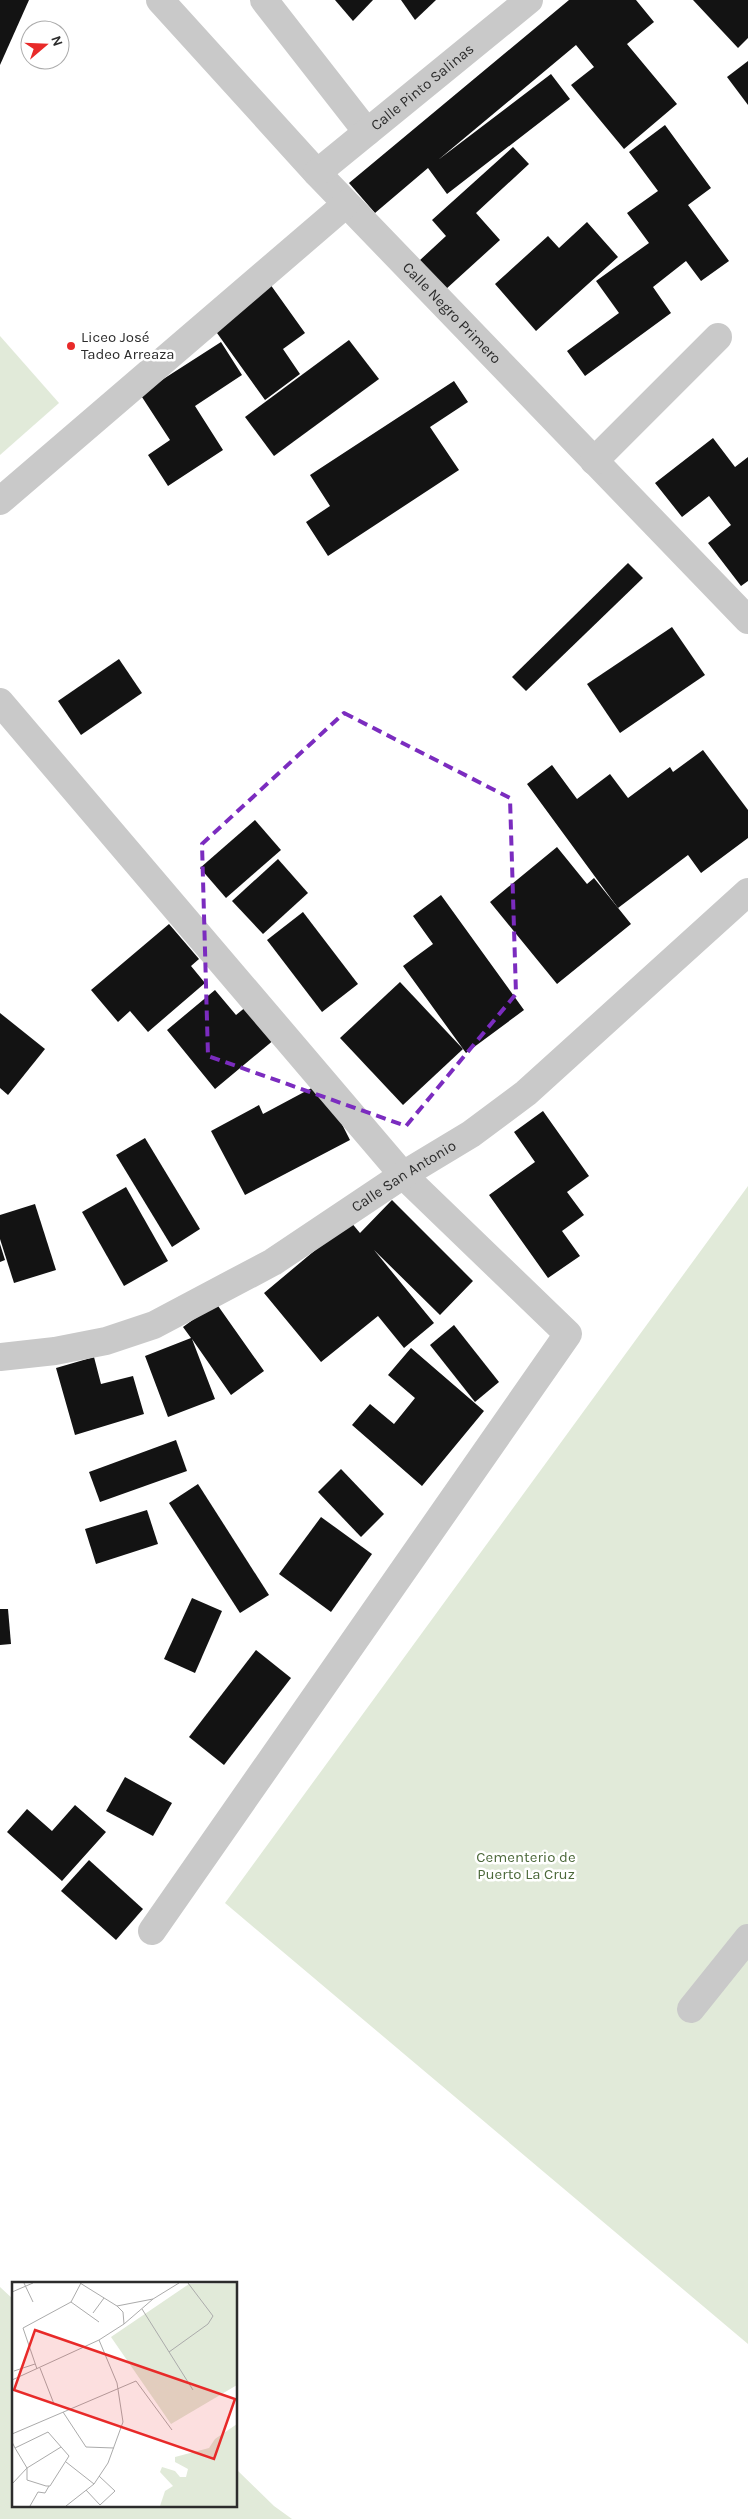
<svg xmlns="http://www.w3.org/2000/svg" width="748" height="2519" font-family="Karla,sans-serif">
	<style>
		.green { fill: #e1ead9 }
		.building { fill: #131313 }
		.lines { fill: none; stroke-linecap: round; stroke-linejoin: round }
		.minor { stroke: #c9c9c9; stroke-width: 28 }
		.marked { fill: none; stroke: #7b2cbf; stroke-width: 4; stroke-dasharray: 10 6; stroke-linejoin: round }
		.poi-dot { fill: #e82a29; stroke: #fff; stroke-width: 2 }
		.labels { text-anchor: middle; stroke-width: 5; stroke-linejoin: round; paint-order: stroke }
		.street-label { font-size: 15px; fill: #2c2c2c; stroke: #fff }
		.poi-label { font-size: 15px; fill: #2c2c2c; stroke: #fff; text-anchor: start }
		.park-label { font-size: 15px; fill: #4b6839; stroke: #fff }
		.inset-road { fill: none; stroke: #ababab; stroke-width: 1 }
		.view { fill: #e82a29; fill-opacity: 0.15; stroke: #e82a29; stroke-width: 2.5 }
		.inset-edge { fill: none; stroke: #2c2c2c; stroke-width: 2.5 }
	</style>
	<rect width="100%" height="100%" fill="#fff"/>
	<g class="green">
		<polygon points="0,336 59,403 0,455"/>
		<polygon points="748,1186 748,2344 225,1903"/>
		<polygon points="0,2287 14,2300 14,2505 236,2505 236,2469 274,2506 292,2519 0,2519"/>
	</g>
	<g class="building">
		<polygon points="0,0 29,0 0,65"/>
		<polygon points="335,0 373,0 353,21"/>
		<polygon points="401,0 436,0 415,20"/>
		<polygon points="569,0 636,0 654,22 627,44 677,104 624,149 571,85 594,67 576,45 438,160 551,74 570,99 447,194 428,168 375,213 349,183"/>
		<polygon points="693,0 748,0 748,38 738,48"/>
		<polygon points="748,61 748,105 727,77"/>
		<polygon points="665,125 711,188 688,205 729,261 701,281 686,261 653,287 671,313 585,376 567,351 619,313 596,281 649,243 627,213 658,191 629,152"/>
		<polygon points="513,147 529,164 476,213 500,240 445,290 419,261 446,236 432,220"/>
		<polygon points="587,222 618,257 536,331 495,284 548,236 559,248"/>
		<polygon points="270,284 305,333 283,349 300,374 265,400 212,326"/>
		<polygon points="349,340 379,379 274,456 245,417"/>
		<polygon points="221,342 242,375 195,406 223,450 168,486 148,455 170,440 140,394"/>
		<polygon points="454,381 468,402 430,427 459,470 328,556 306,522 330,506 310,475"/>
		<polygon points="713,438 735,467 748,457 748,581 741,586 708,543 731,525 709,496 682,517 655,483"/>
		<polygon points="628,563 643,578 526,691 512,677"/>
		<polygon points="672,627 705,675 620,733 587,684"/>
		<polygon points="119,659 142,693 81,735 58,701"/>
		<polygon points="703,750 748,810 748,838 701,873 688,855 618,908 527,784 552,765 577,799 610,774 628,798 670,767 673,772"/>
		<polygon points="255,820 281,850 226,898 200,868"/>
		<polygon points="557,847 587,884 594,878 631,924 557,984 490,902"/>
		<polygon points="278,859 308,893 263,934 232,901"/>
		<polygon points="441,895 524,1010 466,1053 403,966 433,944 413,916"/>
		<polygon points="303,912 358,984 322,1012 267,940"/>
		<polygon points="169,924 199,959 191,966 205,983 148,1032 130,1011 118,1022 91,990"/>
		<polygon points="400,982 463,1049 403,1105 340,1038"/>
		<polygon points="215,990 236,1015 247,1006 275,1039 215,1089 167,1030"/>
		<polygon points="0,1013 45,1049 8,1095 0,1088"/>
		<polygon points="321,1083 350,1140 245,1195 211,1131 259,1105 263,1114"/>
		<polygon points="543,1111 589,1176 567,1192 584,1215 562,1231 580,1256 548,1278 489,1195 535,1162 514,1132"/>
		<polygon points="145,1138 200,1229 172,1247 116,1155"/>
		<polygon points="126,1187 168,1261 124,1286 82,1212"/>
		<polygon points="392,1200 473,1281 440,1315 374,1250 434,1323 404,1348 378,1316 321,1362 264,1293 350,1221 360,1233"/>
		<polygon points="35,1204 56,1270 14,1283 0,1239 0,1215"/>
		<polygon points="0,1244 5,1260 0,1262"/>
		<polygon points="216,1303 264,1371 231,1395 192,1339 215,1399 168,1417 145,1356 191,1338 183,1327"/>
		<polygon points="454,1325 499,1382 475,1402 430,1345"/>
		<polygon points="411,1348 484,1411 422,1486 352,1425 370,1404 394,1424 415,1398 388,1375"/>
		<polygon points="94,1357 101,1384 133,1376 144,1414 75,1435 56,1368"/>
		<polygon points="176,1440 187,1471 100,1502 89,1472"/>
		<polygon points="341,1469 384,1514 361,1537 318,1492"/>
		<polygon points="198,1484 269,1595 240,1613 169,1503"/>
		<polygon points="147,1510 158,1544 96,1564 85,1529"/>
		<polygon points="321,1517 372,1554 331,1612 279,1574"/>
		<polygon points="192,1598 222,1611 195,1673 164,1659"/>
		<polygon points="0,1609 8,1609 11,1644 0,1645"/>
		<polygon points="256,1650 291,1678 224,1765 189,1737"/>
		<polygon points="125,1777 172,1803 153,1836 106,1811"/>
		<polygon points="75,1805 106,1832 62,1881 7,1832 27,1809 52,1831"/>
		<polygon points="89,1860 143,1909 116,1940 61,1891"/>
	</g>
	<g class="lines">
		<g class="minor">
			<path id="s1" d="M 160,0 L 317,173 L 748,620"/>
			<polyline points="264,0 367,132"/>
			<path id="s2" d="M 317,173 L 529,0"/>
			<polyline points="594,461 718,337"/>
			<polyline points="0,501 346,204"/>
			<polyline points="0,702 403,1175 568,1334 152,1931"/>
			<path id="s3" d="M 0,1357 L 55,1351 L 106,1341 L 154,1325 L 273,1262 L 403,1175 L 471,1134 L 526,1093 L 748,892"/>
			<polyline points="691,2009 748,1938"/>
		</g>
	</g>
	<path class="marked" d="M 344,713 L 510,798 L 516,994 L 406,1126 L 208,1056 L 202,844 Z"/>
	<circle class="poi-dot" cx="71" cy="346" r="5"/>
	<g class="labels">
		<g class="street-label">
			<text dy="5" stroke="none"><textPath href="#s2" startOffset="136">Calle Pinto Salinas</textPath></text>
			<text dy="5" stroke="none"><textPath href="#s1" startOffset="428">Calle Negro Primero</textPath></text>
			<text dy="5" stroke="none"><textPath href="#s3" startOffset="449">Calle San Antonio</textPath></text>
		</g>
		<g class="poi-label">
			<text x="81" y="342">Liceo José<tspan x="81" dy="17">Tadeo Arreaza</tspan></text>
		</g>
		<g class="park-label">
			<text x="526" y="1862">Cementerio de<tspan x="526" dy="17">Puerto La Cruz</tspan></text>
		</g>
	</g>
	<g transform="translate(12 2282)">
		<rect width="225" height="225" fill="#fff"/>
		<path d="M 225,1 L 225,103 L 159,142 L 99,55 L 177,2 ZM 225,142 L 225,224 L 148,224 L 153,209 L 161,204 L 148,190 L 150,185 L 163,189 L 168,195 L 174,195 L 176,187 L 163,180 L 163,175 L 197,166 L 203,157 Z" fill="#e1ead9"/>
		<path class="inset-road" d="M 12,1 L 21,20M 0,10 L 21,1M 59,20 L 87,40M 105,24 L 141,17 L 167,1M 130,27 L 181,108M 81,31 L 92,16M 112,42 L 141,17M 157,70 L 196,42 L 201,34 L 176,1M 28,86 L 42,122M 25,87 L 11,46 L 59,20 L 69,1M 2,89 L 23,82M 0,98 L 87,58 L 112,42 L 111,30 L 105,24 L 68,1M 51,130 L 74,165 L 102,166M 0,152 L 124,99 L 160,148M 0,160 L 3,166 L 36,150 L 57,174 L 38,204 L 34,204 L 15,198 L 15,186 L 3,166M 54,180 L 82,202M 87,194 L 103,209 L 88,223M 0,202 L 15,186 L 49,165M 74,208 L 88,223M 18,224 L 26,210 L 33,211 L 37,204M 54,224 L 82,202 L 96,181 L 111,140 L 105,101 L 87,58"/>
		<path class="view" d="M 23,48 L 223,117 L 202,177 L 2,108 Z"/>
		<rect width="225" height="225" class="inset-edge"/>
	</g>
	<g transform="translate(45 45) rotate(71)"><circle r="24" fill="#ffffff" stroke="#ababab"/>
	<path d="M0-4L9 19L0 12L-9 19Z" fill="#e82a29"/>
	<text y="-8" font-size="14" font-weight="bold" text-anchor="middle" fill="#2c2c2c">N</text>
	</g>
</svg>
